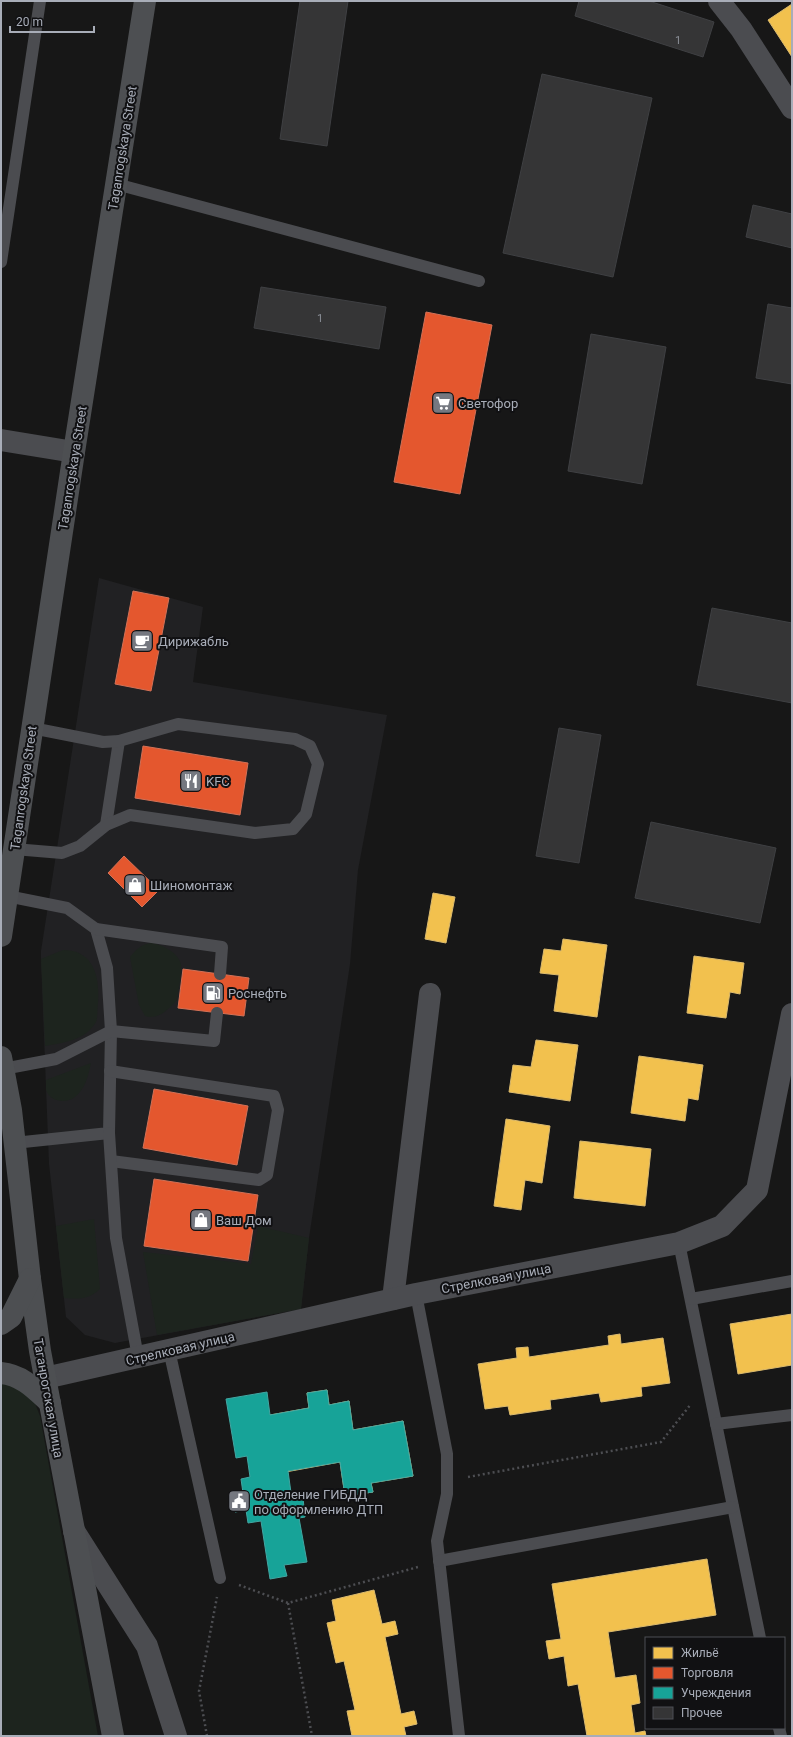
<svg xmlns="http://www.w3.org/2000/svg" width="793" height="1737" font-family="Roboto,sans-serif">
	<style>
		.built { fill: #212123 }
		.green { fill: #1d241e }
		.homes { fill: #f2c14e; stroke: #dcbb6e }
		.shops { fill: #e4572e; stroke: #d27157 }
		.public { fill: #17a398; stroke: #42a6a2 }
		.building { fill: #353536; stroke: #3f4043 }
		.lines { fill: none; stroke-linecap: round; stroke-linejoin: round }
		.path { stroke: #4d4e52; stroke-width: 2.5; stroke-dasharray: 2 3; stroke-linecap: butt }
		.service { stroke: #4b4c50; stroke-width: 12 }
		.minor { stroke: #4b4c50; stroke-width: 22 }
		.primary { stroke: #4d4f52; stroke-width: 22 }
		.labels { text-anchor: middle; stroke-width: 4; stroke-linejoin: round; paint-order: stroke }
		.number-label { font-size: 11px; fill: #8b8f98 }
		.street-label { font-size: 13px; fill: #a8adb8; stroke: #111113 }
		.poi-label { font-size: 13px; fill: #a8adb8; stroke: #111113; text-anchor: start }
	</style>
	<rect width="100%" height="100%" fill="#171717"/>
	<polygon class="built" points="99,578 203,607 193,682 387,715 358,870 350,964 309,1238 301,1309 115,1343 85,1335 66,1317 49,1164 41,959 41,951"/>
	<g class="green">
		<path d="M 152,943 C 163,945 179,953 181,965 C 182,975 178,989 177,1000 C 168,1009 160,1020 145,1016 L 139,1005 L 130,957 C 137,949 141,944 152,943 Z"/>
		<path d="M 63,950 C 94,950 100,977 98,1003 C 97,1008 98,1017 96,1022 C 86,1040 63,1043 45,1046 L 41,959 Z"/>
		<path d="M 91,1063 C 88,1076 86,1088 75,1097 C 66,1104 50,1102 46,1090 C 46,1087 46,1083 46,1080 Z"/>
		<path d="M 94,1219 L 100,1289 C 88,1300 79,1299 64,1298 L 56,1226 Z"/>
		<polygon points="258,1226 309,1238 301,1309 157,1335 143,1252 251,1264"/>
		<polygon points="1,1381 31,1393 40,1416 98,1736 1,1736"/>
	</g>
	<g class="homes">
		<polygon points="792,4 792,57 768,20"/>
		<polygon points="433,893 455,897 446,943 425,939"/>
		<polygon points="563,939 607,945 597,1017 554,1011 559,975 540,973 544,949 561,951"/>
		<polygon points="694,956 744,963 740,994 730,992 726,1018 687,1013"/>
		<polygon points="536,1040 578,1045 570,1101 509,1092 513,1065 531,1067"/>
		<polygon points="639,1056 703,1065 698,1100 688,1098 685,1121 631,1113"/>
		<polygon points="506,1119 550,1126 542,1183 525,1180 521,1210 494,1206"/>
		<polygon points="580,1141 651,1149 645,1206 574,1198"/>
		<polygon points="792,1314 792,1365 738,1374 730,1324"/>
		<polygon points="620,1334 621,1344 663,1338 670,1383 641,1387 642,1396 601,1402 599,1393 550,1400 551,1409 510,1415 508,1406 485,1409 478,1364 517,1358 516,1348 528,1347 529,1357 609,1345 608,1336"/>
		<polygon points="327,1390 329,1405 349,1401 353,1430 403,1421 413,1476 371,1483 373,1492 345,1496 340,1462 280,1473 270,1415 309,1408 307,1393"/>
		<polygon points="707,1559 716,1615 608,1632 615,1678 636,1675 640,1703 631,1705 635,1733 645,1731 646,1736 587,1736 578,1684 568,1686 564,1656 549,1659 546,1641 561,1639 552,1584"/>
		<polygon points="374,1590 382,1624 395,1621 398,1634 385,1637 401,1714 414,1711 417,1724 404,1727 406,1736 352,1736 347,1711 355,1710 344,1661 336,1663 327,1623 336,1621 332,1600"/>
	</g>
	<g class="shops">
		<polygon points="426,312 492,325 460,494 394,482"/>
		<polygon points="133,591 169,598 151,691 115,684"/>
		<polygon points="143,746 248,763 240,815 135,798"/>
		<polygon points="124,856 159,890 142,907 108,873"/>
		<polygon points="183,969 249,978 244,1016 178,1008"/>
		<polygon points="154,1089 248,1106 237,1165 143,1148"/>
		<polygon points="154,1179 258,1195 248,1261 144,1246"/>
	</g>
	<polygon class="public" points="327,1390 329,1405 349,1401 353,1430 403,1421 413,1476 371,1483 373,1492 345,1496 340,1462 288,1471 292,1500 303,1498 305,1517 299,1518 307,1562 284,1565 287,1576 270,1579 261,1521 248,1523 246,1510 235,1512 232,1495 243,1493 241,1479 250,1477 247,1456 236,1458 226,1399 267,1392 270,1415 309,1408 307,1393"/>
	<g class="building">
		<polygon points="300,1 348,1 327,146 280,139"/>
		<polygon points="579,1 649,1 714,22 703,57 575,16"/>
		<polygon points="542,74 652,98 613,277 503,253"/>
		<polygon points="753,205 792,214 792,248 746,237"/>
		<polygon points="261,287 386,307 379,349 254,328"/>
		<polygon points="768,304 792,308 792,384 756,378"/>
		<polygon points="591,334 666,347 642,484 568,471"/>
		<polygon points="712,608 792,623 792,703 697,685"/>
		<polygon points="559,728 601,735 579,863 536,856"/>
		<polygon points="651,822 776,848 760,923 635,898"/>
	</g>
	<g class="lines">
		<g class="path">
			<polyline points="468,1477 661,1442 691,1404"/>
			<polyline points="239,1585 288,1603 418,1567"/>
			<polyline points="288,1603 312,1736"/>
			<polyline points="207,1736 199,1691 217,1597"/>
		</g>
		<g class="service">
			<polyline points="116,184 479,281"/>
			<polyline points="1,262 40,1"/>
			<polyline points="106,825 119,741"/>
			<polyline points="14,849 62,853 80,846 106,825 130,815 255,833 293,829 306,814 318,764 310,746 295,739 178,724 119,741 103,742 32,728"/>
			<polyline points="7,896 67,908 96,929 107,968 111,1031 109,1133 14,1143"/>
			<polyline points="96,929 222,947 220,974"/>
			<polyline points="3,1069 56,1059 111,1031 214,1041 217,1013"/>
			<polyline points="110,1071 274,1096 278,1110 267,1175 259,1180 111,1161"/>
			<polyline points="109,1133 116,1238 138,1357"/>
			<polyline points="679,1243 760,1638"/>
			<polyline points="416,1294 447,1454 447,1494 437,1541 459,1736"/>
			<polyline points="691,1299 792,1281"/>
			<polyline points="169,1350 220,1578"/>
			<polyline points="716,1424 792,1415"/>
			<polyline points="439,1561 733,1507"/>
			<polyline points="779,1728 781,1736"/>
		</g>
		<g class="minor">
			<polyline points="719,1 741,29 792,108"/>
			<polyline points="1,440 74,452"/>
			<polyline points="393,1299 430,994"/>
			<polyline points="45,1378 416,1294 679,1243 722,1226 757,1190 792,1014"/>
			<polyline points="74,1531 147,1646 176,1736"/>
		</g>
		<g class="primary">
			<polyline points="1,936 74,452 145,1"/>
			<polyline points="1,1057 11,1110 30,1279 40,1351 113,1736"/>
			<polyline points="1,1324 11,1317 30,1279"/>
			<path d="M 1,1373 C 22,1375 35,1389 50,1403"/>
		</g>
	</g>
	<defs>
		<g id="supermarket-square" transform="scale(1.15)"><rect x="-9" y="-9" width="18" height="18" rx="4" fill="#757880" stroke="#111113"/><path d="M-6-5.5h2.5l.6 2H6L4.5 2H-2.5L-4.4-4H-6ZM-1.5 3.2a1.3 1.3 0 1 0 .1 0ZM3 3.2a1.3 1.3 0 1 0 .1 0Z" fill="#fff"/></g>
		<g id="cafe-square" transform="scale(1.15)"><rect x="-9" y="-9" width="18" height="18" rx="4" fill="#757880" stroke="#111113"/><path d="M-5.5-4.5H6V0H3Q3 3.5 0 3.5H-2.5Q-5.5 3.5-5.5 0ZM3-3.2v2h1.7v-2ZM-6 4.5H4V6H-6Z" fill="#fff"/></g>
		<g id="restaurant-square" transform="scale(1.15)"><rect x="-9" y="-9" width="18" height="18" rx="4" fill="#757880" stroke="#111113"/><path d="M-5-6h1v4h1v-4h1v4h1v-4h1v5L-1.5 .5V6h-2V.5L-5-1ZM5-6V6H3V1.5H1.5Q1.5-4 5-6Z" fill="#fff"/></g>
		<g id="shop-square" transform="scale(1.15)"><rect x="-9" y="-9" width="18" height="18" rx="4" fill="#757880" stroke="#111113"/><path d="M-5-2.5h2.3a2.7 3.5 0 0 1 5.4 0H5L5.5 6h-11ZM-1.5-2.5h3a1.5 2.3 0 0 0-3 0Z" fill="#fff"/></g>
		<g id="fuel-square" transform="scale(1.15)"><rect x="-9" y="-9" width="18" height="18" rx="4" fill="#757880" stroke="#111113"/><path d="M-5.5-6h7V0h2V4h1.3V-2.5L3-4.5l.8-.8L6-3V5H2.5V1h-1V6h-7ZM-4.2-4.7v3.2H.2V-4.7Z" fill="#fff"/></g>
		<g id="civic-square" transform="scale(1.15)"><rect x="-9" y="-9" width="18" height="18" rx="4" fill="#757880" stroke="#111113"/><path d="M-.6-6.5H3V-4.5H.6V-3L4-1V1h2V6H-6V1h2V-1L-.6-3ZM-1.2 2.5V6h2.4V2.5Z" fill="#fff"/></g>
	</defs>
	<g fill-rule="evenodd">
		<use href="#supermarket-square" x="443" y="403"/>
		<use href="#cafe-square" x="142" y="641"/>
		<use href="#restaurant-square" x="191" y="781"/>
		<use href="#shop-square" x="135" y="885"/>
		<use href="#fuel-square" x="213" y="993"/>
		<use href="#shop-square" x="201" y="1220"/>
		<use href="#civic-square" x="239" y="1501"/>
	</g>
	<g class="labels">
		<g class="number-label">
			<text x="678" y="44">1</text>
			<text x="320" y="322">1</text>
		</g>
		<g class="street-label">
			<text transform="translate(122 148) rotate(-81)" y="5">Taganrogskaya Street</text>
			<text transform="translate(72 468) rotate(-81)" y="5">Taganrogskaya Street</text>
			<text transform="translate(23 788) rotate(-82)" y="5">Taganrogskaya Street</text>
			<text transform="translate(496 1278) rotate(-11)" y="5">Стрелковая улица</text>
			<text transform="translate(180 1348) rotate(-13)" y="5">Стрелковая улица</text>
			<text transform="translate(49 1398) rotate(80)" y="5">Таганрогская улица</text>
		</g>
		<g class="poi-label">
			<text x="458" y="408">Светофор</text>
			<text x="158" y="646">Дирижабль</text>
			<text x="206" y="786">KFC</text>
			<text x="150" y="890">Шиномонтаж</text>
			<text x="228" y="998">Роснефть</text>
			<text x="216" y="1225">Ваш Дом</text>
			<text x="254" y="1499">Отделение ГИБДД<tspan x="254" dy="15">по оформлению ДТП</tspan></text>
		</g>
	</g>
	<rect width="793" height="1737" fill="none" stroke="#a8adb8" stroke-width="4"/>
	<rect x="645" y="1637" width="140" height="92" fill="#111113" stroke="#4d4f55"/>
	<rect x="653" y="1647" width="20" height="12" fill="#f2c14e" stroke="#4d4f55"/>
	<text x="681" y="1657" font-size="12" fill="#a8adb8">Жильё</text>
	<rect x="653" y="1667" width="20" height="12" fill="#e4572e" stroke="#4d4f55"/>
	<text x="681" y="1677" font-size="12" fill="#a8adb8">Торговля</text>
	<rect x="653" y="1687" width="20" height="12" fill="#17a398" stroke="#4d4f55"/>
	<text x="681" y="1697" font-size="12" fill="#a8adb8">Учреждения</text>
	<rect x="653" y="1707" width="20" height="12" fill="#353536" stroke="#4d4f55"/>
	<text x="681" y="1717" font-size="12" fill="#a8adb8">Прочее</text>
	<path d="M10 26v6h84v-6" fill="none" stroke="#a8adb8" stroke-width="2"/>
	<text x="16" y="26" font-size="12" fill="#a8adb8" stroke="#111113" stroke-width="3" paint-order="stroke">20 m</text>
</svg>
